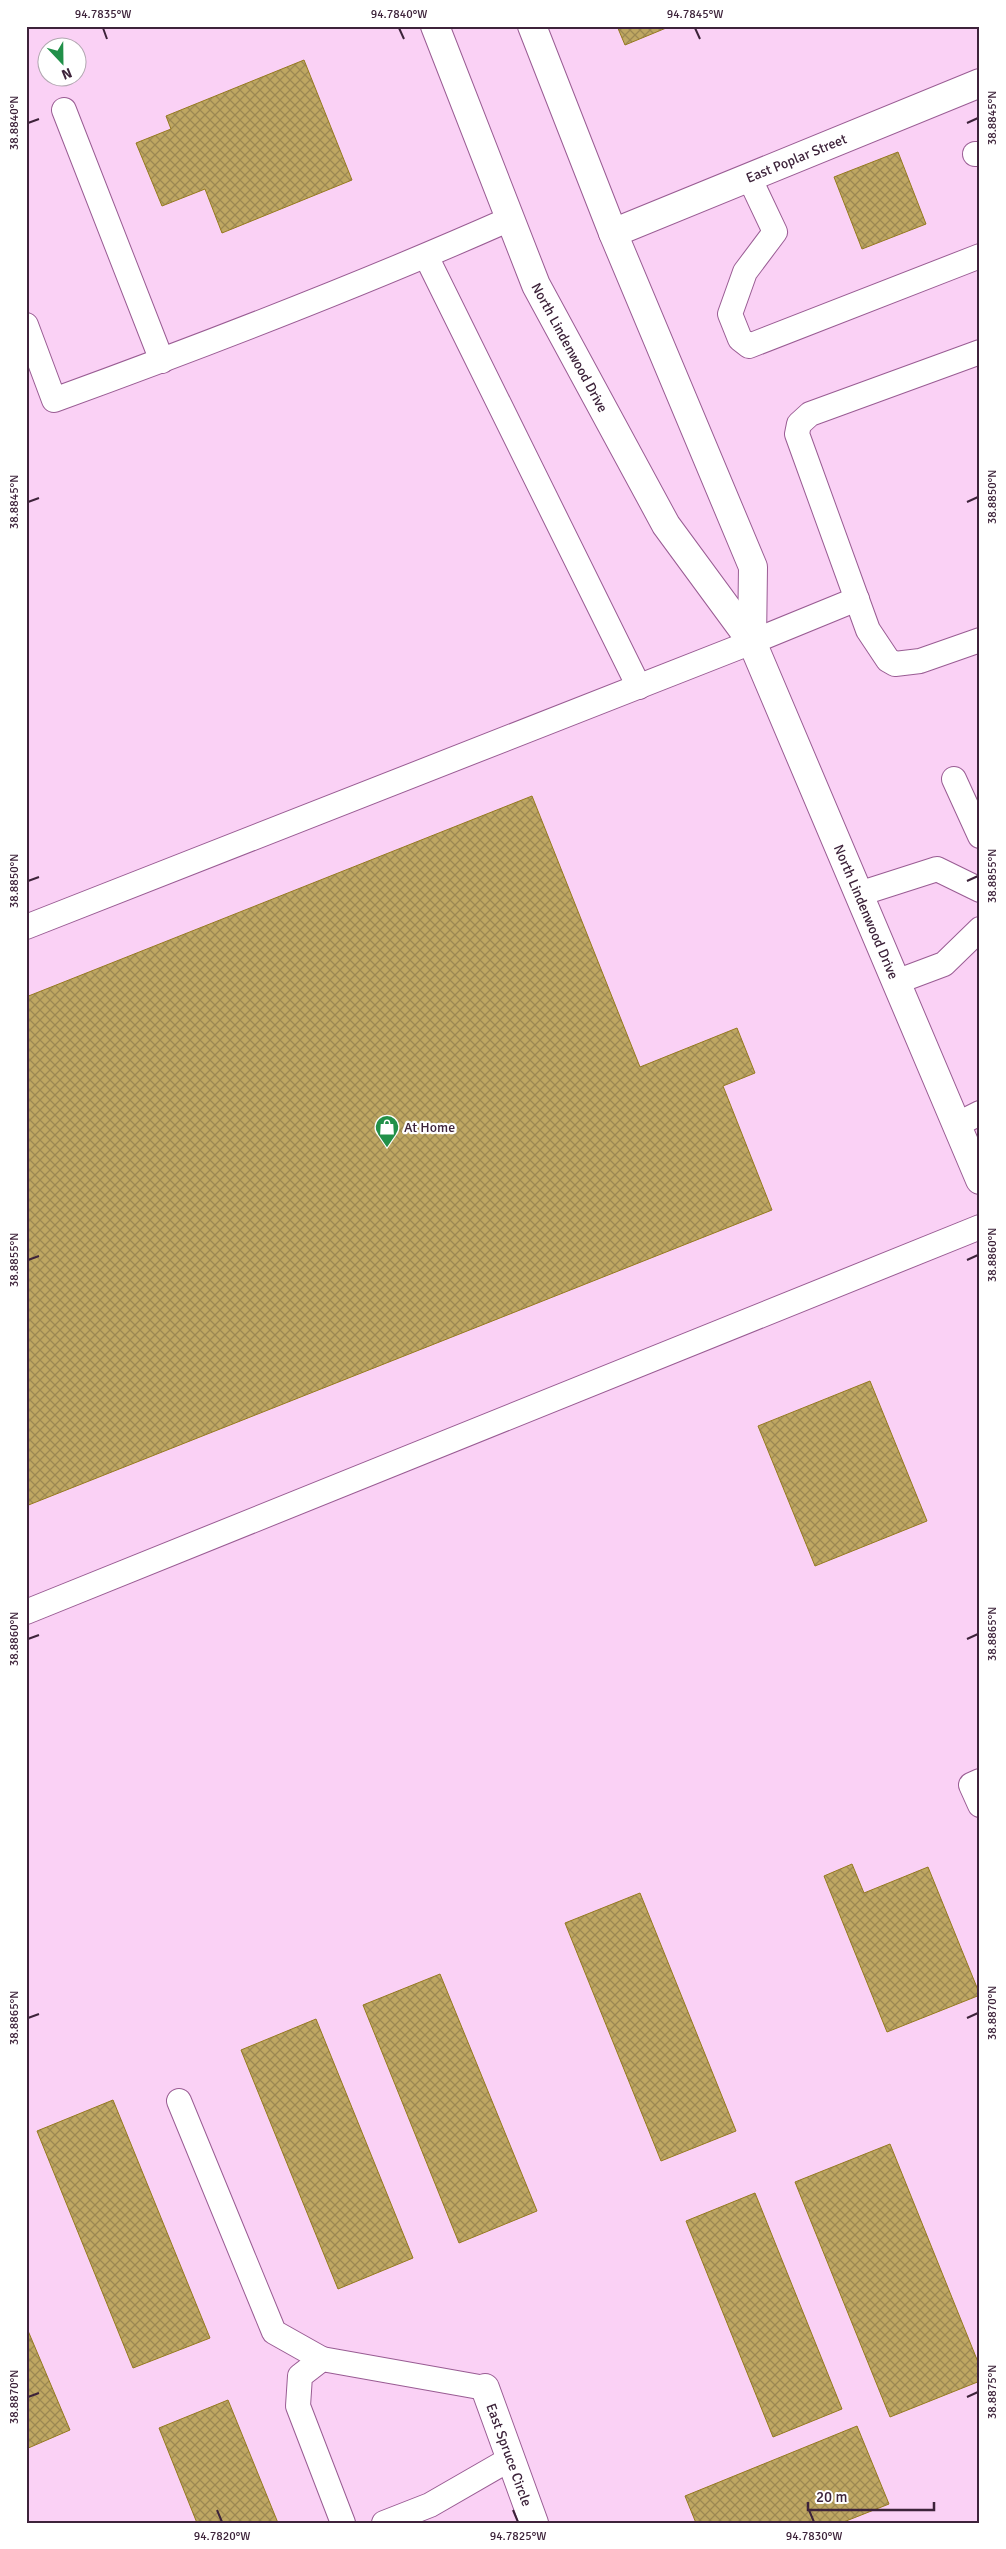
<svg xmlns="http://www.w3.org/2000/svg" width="1006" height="2549" font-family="Signika,sans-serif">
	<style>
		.building { fill: url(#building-cross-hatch); stroke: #95791f }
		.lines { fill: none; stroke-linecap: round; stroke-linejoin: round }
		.service-casing { stroke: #995c93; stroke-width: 26 }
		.minor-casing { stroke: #995c93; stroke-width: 30 }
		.tertiary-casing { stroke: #995c93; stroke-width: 30 }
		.service { stroke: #fff; stroke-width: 24 }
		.minor { stroke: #fff; stroke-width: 28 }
		.tertiary { stroke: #fff; stroke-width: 28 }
		.ticks { fill: none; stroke: #3d233a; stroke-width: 2 }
		.labels { text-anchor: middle; stroke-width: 4.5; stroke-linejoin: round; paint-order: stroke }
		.street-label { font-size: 14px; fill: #3d233a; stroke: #fff }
		.poi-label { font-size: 14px; fill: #3d233a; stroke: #fff; text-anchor: start }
		.neatline { fill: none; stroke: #3d233a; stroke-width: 2 }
		.ticks-label { font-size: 12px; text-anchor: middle; fill: #3d233a }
	</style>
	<defs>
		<pattern id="building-cross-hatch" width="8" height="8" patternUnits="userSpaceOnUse" patternTransform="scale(1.25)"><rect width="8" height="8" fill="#bfa762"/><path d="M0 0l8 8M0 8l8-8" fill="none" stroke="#9c8852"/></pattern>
	</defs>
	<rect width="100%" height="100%" fill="#fad1f5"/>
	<g class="building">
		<polygon points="617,26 671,26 625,45"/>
		<polygon points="304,60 352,180 222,233 205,189 162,206 136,143 171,129 166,116"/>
		<polygon points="898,152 926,224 862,249 834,177"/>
		<polygon points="532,796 640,1067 737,1028 755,1073 723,1086 772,1210 26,1506 26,997"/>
		<polygon points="870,1381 927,1521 815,1566 758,1426"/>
		<polygon points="852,1864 864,1893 928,1867 980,1995 887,2032 824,1876"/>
		<polygon points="640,1893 736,2131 661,2161 565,1923"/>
		<polygon points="440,1974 537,2211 459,2243 363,2005"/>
		<polygon points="316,2019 413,2258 338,2289 241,2050"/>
		<polygon points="113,2100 210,2338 133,2368 37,2131"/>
		<polygon points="890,2144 980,2367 980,2381 890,2417 795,2182"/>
		<polygon points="755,2193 842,2409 773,2437 686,2221"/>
		<polygon points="26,2326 70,2430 26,2449"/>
		<polygon points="228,2400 278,2523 197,2523 159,2428"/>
		<polygon points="857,2426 889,2504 841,2523 696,2523 685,2496"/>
	</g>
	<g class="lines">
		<g class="service-casing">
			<g id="service">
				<polyline points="64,110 162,361"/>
				<polyline points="975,154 980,154"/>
				<polyline points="749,177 775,232 745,272 730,314 740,339 749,346 980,256"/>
				<polyline points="426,256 639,687"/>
				<path d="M 26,325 L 54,400 C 208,344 361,285 510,219"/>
				<polyline points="980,352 810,414 799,424 797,434 868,630 888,660 895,664 920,661 980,640"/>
				<polyline points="954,779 980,836"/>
				<polyline points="859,894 937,869 980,890"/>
				<polyline points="26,927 752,642 857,599"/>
				<polyline points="896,982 944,964 980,929"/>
				<polyline points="956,1125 980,1113"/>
				<polyline points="26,1612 980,1227"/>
				<polyline points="980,1781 971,1785 980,1805"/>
				<polyline points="179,2101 274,2332 322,2359"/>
				<polyline points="343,2523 298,2406 300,2376 322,2359 485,2388"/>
				<polyline points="384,2523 430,2505 510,2459"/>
			</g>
		</g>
		<g class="minor-casing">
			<g id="minor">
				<path id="s1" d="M 613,233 L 980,83"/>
				<path id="s2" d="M 485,2388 L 534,2523"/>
			</g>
		</g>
		<g class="tertiary-casing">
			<g id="tertiary">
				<path id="s3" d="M 435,26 L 536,285 L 666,525 L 752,642 L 980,1180"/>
				<polyline points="532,26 613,233 753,567 752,642"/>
			</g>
		</g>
		<use href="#service" class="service"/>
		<use href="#minor" class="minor"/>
		<use href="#tertiary" class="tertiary"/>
	</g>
	<path class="ticks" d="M 103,28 L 107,39M 399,28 L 404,39M 695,28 L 700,39M 28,123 L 39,119M 967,123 L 978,118M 28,502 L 39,498M 967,502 L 978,497M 28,881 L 39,877M 967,881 L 978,876M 28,1260 L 39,1256M 967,1260 L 978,1255M 28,1639 L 39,1635M 967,1639 L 978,1634M 28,2018 L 39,2014M 967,2018 L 978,2013M 28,2397 L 39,2393M 967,2397 L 978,2392M 217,2510 L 222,2522M 513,2510 L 518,2522M 809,2510 L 814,2522"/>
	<defs>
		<g id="shop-pin" transform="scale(1.25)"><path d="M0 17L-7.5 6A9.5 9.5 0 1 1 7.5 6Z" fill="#219049" stroke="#fff"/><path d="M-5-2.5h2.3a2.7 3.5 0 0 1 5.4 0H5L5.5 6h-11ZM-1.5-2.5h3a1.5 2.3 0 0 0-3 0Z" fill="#fff"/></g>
	</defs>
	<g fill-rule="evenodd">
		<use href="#shop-pin" x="387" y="1127"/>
	</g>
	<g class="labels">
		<g class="street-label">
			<text dy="5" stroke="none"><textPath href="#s1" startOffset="198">East Poplar Street</textPath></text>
			<text dy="5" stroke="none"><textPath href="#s3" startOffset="349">North Lindenwood Drive</textPath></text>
			<text dy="5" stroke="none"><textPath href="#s3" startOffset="989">North Lindenwood Drive</textPath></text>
			<text dy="5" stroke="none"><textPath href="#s2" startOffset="71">East Spruce Circle</textPath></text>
		</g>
		<g class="poi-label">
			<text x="404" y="1132">At Home</text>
		</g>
	</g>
	<rect width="1006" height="2549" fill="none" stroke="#ffffff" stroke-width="55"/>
	<g transform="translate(62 62) rotate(158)"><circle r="24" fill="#ffffff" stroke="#b1a7b0"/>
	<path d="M0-4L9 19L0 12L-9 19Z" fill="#219049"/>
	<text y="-8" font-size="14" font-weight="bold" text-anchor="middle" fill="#3d233a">N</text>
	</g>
	<path d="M808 2502v8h126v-8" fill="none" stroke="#3d233a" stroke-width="2.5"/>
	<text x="816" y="2502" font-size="15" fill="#3d233a" stroke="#ffffff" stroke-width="4" paint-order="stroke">20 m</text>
	<rect x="28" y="28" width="950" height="2494" class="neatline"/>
	<g class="ticks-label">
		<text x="103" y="18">94.7835°W</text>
		<text x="399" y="18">94.7840°W</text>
		<text x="695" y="18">94.7845°W</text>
		<text transform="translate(992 118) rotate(-90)" y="4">38.8845°N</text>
		<text transform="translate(14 123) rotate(-90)" y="4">38.8840°N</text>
		<text transform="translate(992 497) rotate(-90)" y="4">38.8850°N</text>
		<text transform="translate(14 502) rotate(-90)" y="4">38.8845°N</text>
		<text transform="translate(992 876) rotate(-90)" y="4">38.8855°N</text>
		<text transform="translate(14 881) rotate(-90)" y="4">38.8850°N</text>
		<text transform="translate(992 1255) rotate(-90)" y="4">38.8860°N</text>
		<text transform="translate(14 1260) rotate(-90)" y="4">38.8855°N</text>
		<text transform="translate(992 1634) rotate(-90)" y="4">38.8865°N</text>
		<text transform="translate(14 1639) rotate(-90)" y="4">38.8860°N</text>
		<text transform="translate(992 2013) rotate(-90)" y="4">38.8870°N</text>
		<text transform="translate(14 2018) rotate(-90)" y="4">38.8865°N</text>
		<text transform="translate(992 2392) rotate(-90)" y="4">38.8875°N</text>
		<text transform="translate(14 2397) rotate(-90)" y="4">38.8870°N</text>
		<text x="222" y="2540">94.7820°W</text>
		<text x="518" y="2540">94.7825°W</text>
		<text x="814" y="2540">94.7830°W</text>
	</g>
</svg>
